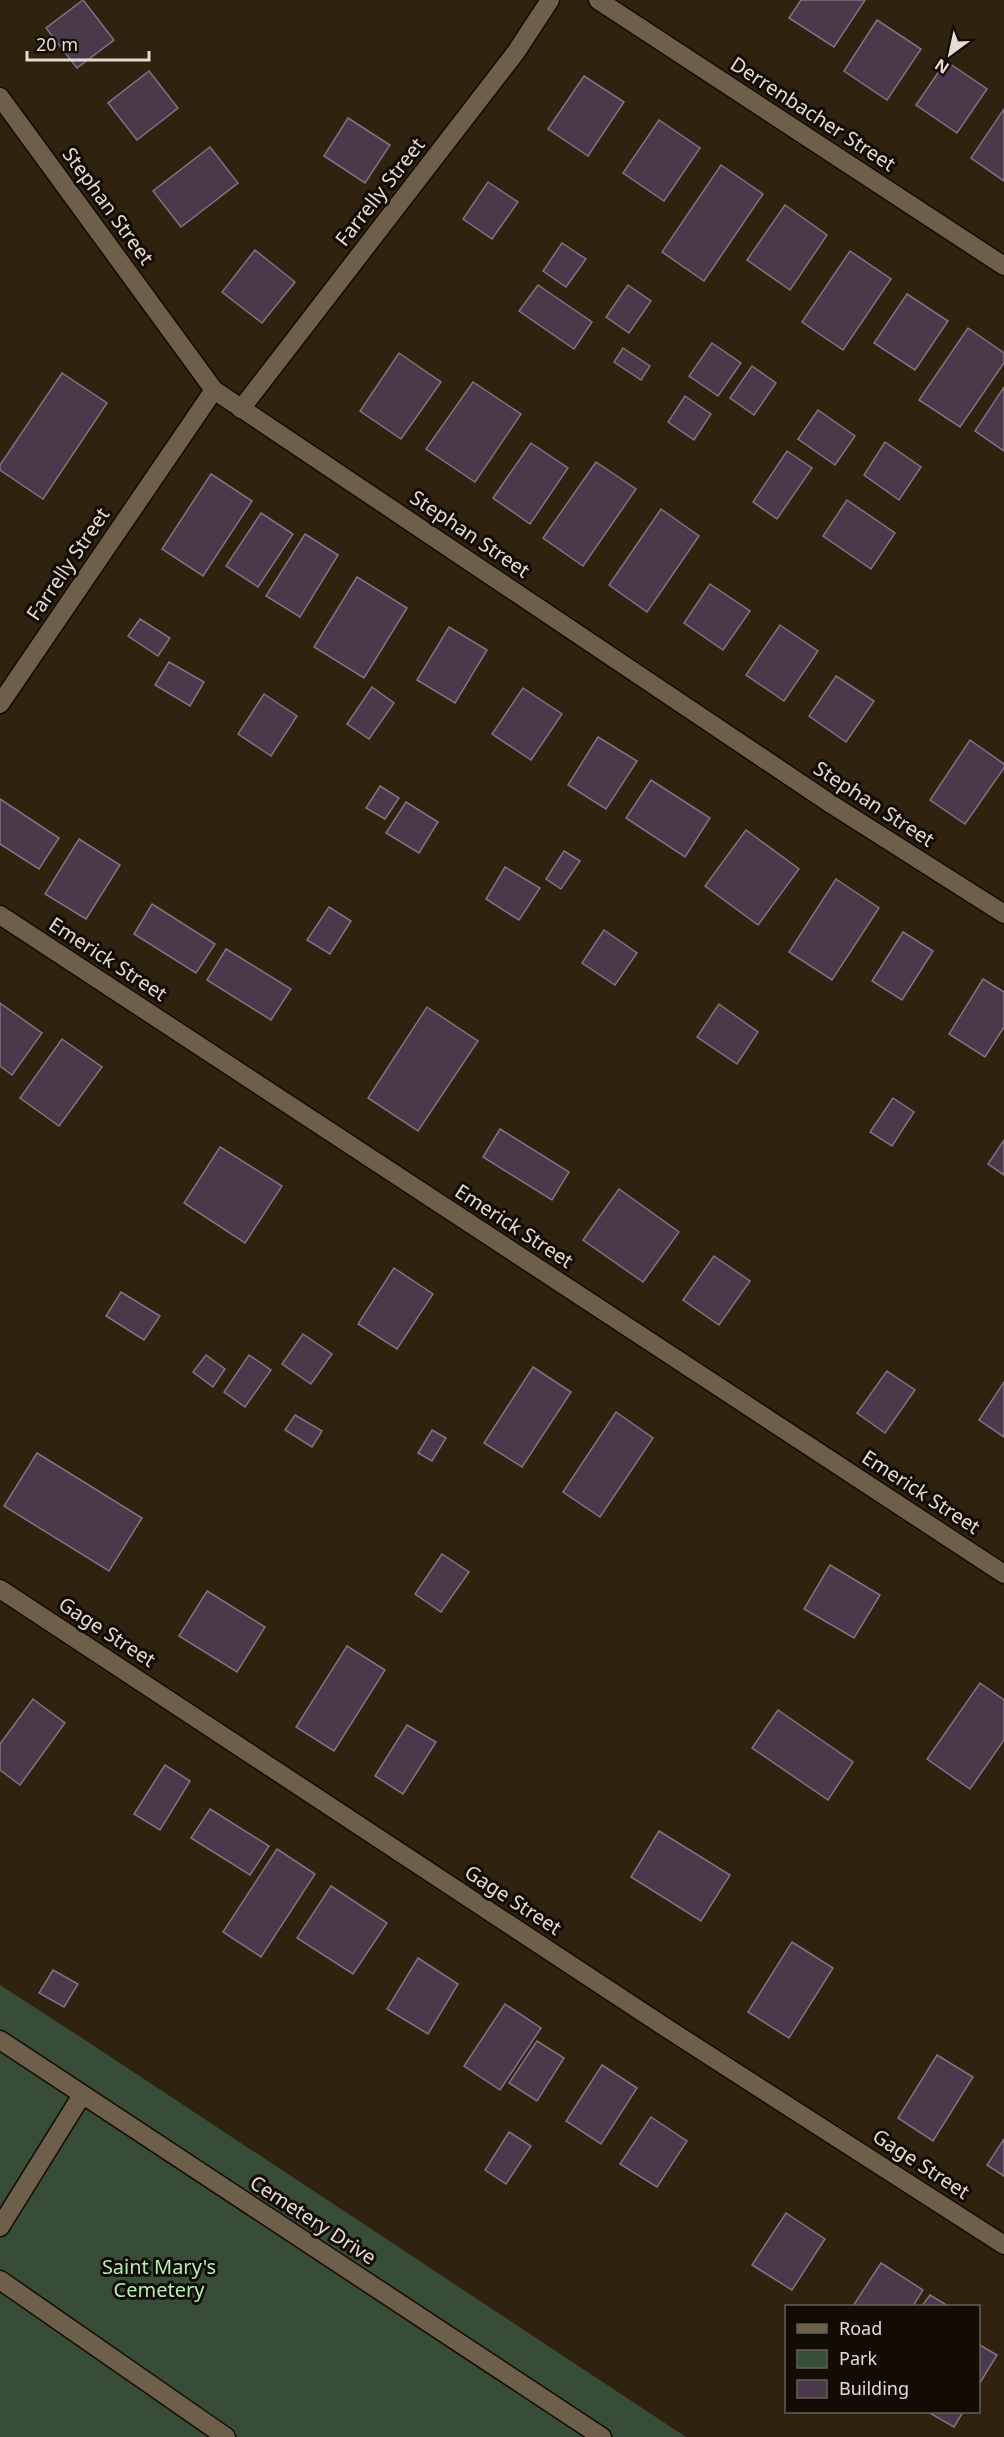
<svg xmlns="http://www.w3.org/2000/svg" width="1004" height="2437" font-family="'Noto Sans',sans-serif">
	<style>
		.green { fill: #374d38 }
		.building { fill: #49394a; stroke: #847184; stroke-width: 1.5 }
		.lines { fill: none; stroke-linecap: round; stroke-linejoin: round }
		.service-casing { stroke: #160b00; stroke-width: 21 }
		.minor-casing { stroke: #160b00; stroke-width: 21 }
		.tertiary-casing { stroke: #160b00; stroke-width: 21 }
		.service { stroke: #6e5f4a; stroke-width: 18 }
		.minor { stroke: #6e5f4a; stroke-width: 18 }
		.tertiary { stroke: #6e5f4a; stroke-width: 18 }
		.labels { text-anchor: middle; stroke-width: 6; stroke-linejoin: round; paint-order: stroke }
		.street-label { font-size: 20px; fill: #e4dcd0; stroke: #120c05 }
		.park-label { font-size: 20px; fill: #b0eeb3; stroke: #120c05 }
	</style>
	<rect width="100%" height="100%" fill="#2f220f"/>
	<polygon class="green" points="0,1985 82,2038 686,2437 0,2437"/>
	<g class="building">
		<polygon points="83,0 114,40 77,68 46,28"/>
		<polygon points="801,0 865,0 834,47 789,18"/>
		<polygon points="877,20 921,49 887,100 844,71"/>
		<polygon points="946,61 987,89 957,133 916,105"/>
		<polygon points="149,71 178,108 137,140 108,103"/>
		<polygon points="584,76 624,102 588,156 548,129"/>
		<polygon points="1004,109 1004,181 971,158"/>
		<polygon points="348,118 390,145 365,183 324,156"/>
		<polygon points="659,120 700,148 664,201 623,173"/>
		<polygon points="210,147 238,183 181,227 153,191"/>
		<polygon points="721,165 763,194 704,281 662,252"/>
		<polygon points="488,182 518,202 492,239 463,219"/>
		<polygon points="785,205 827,235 790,290 747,260"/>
		<polygon points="562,243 586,259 566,287 543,271"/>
		<polygon points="255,250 295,282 262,323 222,292"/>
		<polygon points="850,251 891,279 843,350 802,322"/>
		<polygon points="538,285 592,322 574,349 519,311"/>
		<polygon points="628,285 651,301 629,333 606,317"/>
		<polygon points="907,294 948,321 915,370 874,343"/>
		<polygon points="968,328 1004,353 1004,363 960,427 919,400"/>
		<polygon points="712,343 741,363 718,396 689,376"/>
		<polygon points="623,348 650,366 641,380 614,362"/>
		<polygon points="399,353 441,382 401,439 360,411"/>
		<polygon points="752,366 776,383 754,415 730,398"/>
		<polygon points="62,373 107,403 43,499 0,470 0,465"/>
		<polygon points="473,382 521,414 475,482 426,449"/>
		<polygon points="1004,387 1004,451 975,431"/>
		<polygon points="685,396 711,414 694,440 668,422"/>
		<polygon points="818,410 855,436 835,465 798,439"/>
		<polygon points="885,442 921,467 899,500 864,475"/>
		<polygon points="531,443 568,468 530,524 493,498"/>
		<polygon points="787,451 812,468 777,519 753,502"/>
		<polygon points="596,462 636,489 583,566 543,538"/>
		<polygon points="211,474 252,501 203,576 162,549"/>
		<polygon points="847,500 895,533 871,569 823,536"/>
		<polygon points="661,509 699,536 647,612 609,585"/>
		<polygon points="261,513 293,534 258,587 226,566"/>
		<polygon points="305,534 338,555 300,617 266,596"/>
		<polygon points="357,577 407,608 364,678 314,647"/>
		<polygon points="710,584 750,611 723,650 684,623"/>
		<polygon points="140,619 170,638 158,656 128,636"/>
		<polygon points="780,625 818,651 784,701 746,675"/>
		<polygon points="449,627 487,650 455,703 417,680"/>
		<polygon points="169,662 204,682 190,706 155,685"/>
		<polygon points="836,676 874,701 846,742 809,716"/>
		<polygon points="372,687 394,703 369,739 347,724"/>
		<polygon points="523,688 562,714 531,760 492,734"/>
		<polygon points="264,694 297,716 271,756 238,734"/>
		<polygon points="598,737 637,761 606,809 568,785"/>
		<polygon points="970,740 1004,764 1004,768 965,824 930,800"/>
		<polygon points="651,780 710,818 685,857 626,818"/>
		<polygon points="380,786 399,798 385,819 366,808"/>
		<polygon points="0,799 59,838 39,869 0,844"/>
		<polygon points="406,802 438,822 419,853 386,833"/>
		<polygon points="746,830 799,869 758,925 705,886"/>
		<polygon points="79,839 120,865 86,919 45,894"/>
		<polygon points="564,851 580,861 561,889 546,879"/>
		<polygon points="505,867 540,888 519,920 486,899"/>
		<polygon points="836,879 879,908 832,980 789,952"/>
		<polygon points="152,904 215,944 196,973 134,934"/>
		<polygon points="329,907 351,921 330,954 307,940"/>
		<polygon points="604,930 637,953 615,985 582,963"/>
		<polygon points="903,932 933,951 902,1000 872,981"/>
		<polygon points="226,949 291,989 271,1020 207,980"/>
		<polygon points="983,979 1004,992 1004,1027 985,1057 949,1034"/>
		<polygon points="0,1003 42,1033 12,1075 0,1066"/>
		<polygon points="719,1004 758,1032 737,1064 697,1037"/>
		<polygon points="427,1007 478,1041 418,1131 368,1098"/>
		<polygon points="62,1039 102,1067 59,1126 20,1098"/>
		<polygon points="893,1098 914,1112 892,1146 870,1132"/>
		<polygon points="500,1129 569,1172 552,1200 483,1157"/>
		<polygon points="1004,1140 1004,1175 988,1164"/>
		<polygon points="220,1147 282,1186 245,1243 184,1203"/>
		<polygon points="619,1189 679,1232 643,1282 583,1240"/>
		<polygon points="714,1256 750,1281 719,1325 683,1300"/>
		<polygon points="394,1268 433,1294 397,1349 358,1324"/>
		<polygon points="121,1292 160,1316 144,1340 106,1316"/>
		<polygon points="303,1334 332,1354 311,1384 282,1364"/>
		<polygon points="206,1355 225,1369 213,1387 193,1372"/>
		<polygon points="249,1355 271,1370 245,1407 224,1392"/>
		<polygon points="533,1367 571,1392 522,1467 484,1443"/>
		<polygon points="887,1371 915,1390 885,1433 857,1413"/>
		<polygon points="1004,1382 1004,1437 979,1420"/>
		<polygon points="616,1412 653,1438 600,1517 563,1492"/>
		<polygon points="295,1415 322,1431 312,1447 285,1430"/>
		<polygon points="432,1430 446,1438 432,1461 418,1453"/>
		<polygon points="37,1453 142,1518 109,1571 4,1506"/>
		<polygon points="442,1554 469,1572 441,1612 415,1594"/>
		<polygon points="830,1565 880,1595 854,1638 804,1609"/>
		<polygon points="207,1591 265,1627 237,1672 179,1636"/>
		<polygon points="347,1646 385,1670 334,1751 296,1727"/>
		<polygon points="980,1683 1004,1700 1004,1740 970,1789 927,1759"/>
		<polygon points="33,1699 65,1723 20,1785 0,1770 0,1744"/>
		<polygon points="778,1710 853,1762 828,1800 752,1748"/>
		<polygon points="407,1725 436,1742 403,1794 375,1776"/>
		<polygon points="165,1765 190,1781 160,1830 134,1814"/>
		<polygon points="210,1809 269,1846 250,1875 191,1838"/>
		<polygon points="659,1831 730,1875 701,1921 631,1877"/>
		<polygon points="277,1849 315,1874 261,1957 223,1932"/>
		<polygon points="331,1886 387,1923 353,1974 297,1938"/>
		<polygon points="792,1942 833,1968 789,2038 748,2012"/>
		<polygon points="418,1958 458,1984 428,2034 387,2009"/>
		<polygon points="53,1970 78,1984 64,2007 39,1993"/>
		<polygon points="505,2004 541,2028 500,2090 464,2066"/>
		<polygon points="537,2041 564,2058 537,2101 509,2083"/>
		<polygon points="937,2055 973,2077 933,2141 898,2118"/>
		<polygon points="602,2065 637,2088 601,2144 566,2121"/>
		<polygon points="651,2117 687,2141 657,2187 620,2164"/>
		<polygon points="509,2132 531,2146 506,2184 485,2170"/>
		<polygon points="1004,2139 1004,2176 987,2165"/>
		<polygon points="786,2213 825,2239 792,2290 752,2265"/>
		<polygon points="881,2263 923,2290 913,2306 853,2306"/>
		<polygon points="930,2295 948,2306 922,2306"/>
		<polygon points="978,2344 997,2355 978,2386"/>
		<polygon points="928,2412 963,2412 954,2427"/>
	</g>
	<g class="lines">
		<g class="service-casing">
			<g id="service">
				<polyline points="0,2040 602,2437"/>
				<polyline points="0,2227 82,2095"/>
				<polyline points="0,2280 226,2437"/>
			</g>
		</g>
		<g class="minor-casing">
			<g id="minor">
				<polyline points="598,0 1004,266"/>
				<polyline points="241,409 516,52 550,0"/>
				<polyline points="0,915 1004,1574"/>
				<polyline points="0,1589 668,2029 1004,2245"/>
			</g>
		</g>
		<g class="tertiary-casing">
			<g id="tertiary">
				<polyline points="0,97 214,390 831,804 1004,914"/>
				<polyline points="0,704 214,390"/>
			</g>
		</g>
		<use href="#service" class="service"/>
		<use href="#minor" class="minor"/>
		<use href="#tertiary" class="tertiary"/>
	</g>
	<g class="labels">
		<g class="street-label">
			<text transform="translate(813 114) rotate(33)" y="7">Derrenbacher Street</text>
			<text transform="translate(380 192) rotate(-52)" y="7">Farrelly Street</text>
			<text transform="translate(108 206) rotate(54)" y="7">Stephan Street</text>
			<text transform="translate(470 534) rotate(34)" y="7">Stephan Street</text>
			<text transform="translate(68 564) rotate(-56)" y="7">Farrelly Street</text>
			<text transform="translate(874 804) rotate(33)" y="7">Stephan Street</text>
			<text transform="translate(108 959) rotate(33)" y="7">Emerick Street</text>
			<text transform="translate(514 1226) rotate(33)" y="7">Emerick Street</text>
			<text transform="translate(921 1492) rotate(33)" y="7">Emerick Street</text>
			<text transform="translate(107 1632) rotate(33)" y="7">Gage Street</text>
			<text transform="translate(513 1900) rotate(33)" y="7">Gage Street</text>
			<text transform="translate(921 2164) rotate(33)" y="7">Gage Street</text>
			<text transform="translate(313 2220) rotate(33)" y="7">Cemetery Drive</text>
		</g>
		<g class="park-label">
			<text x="159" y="2274">Saint Mary's<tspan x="159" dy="23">Cemetery</tspan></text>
		</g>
	</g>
	<rect x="785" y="2305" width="195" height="108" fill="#120c05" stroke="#665f56" stroke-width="1.5"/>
	<rect x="797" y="2324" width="30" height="9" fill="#6e5f4a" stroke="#665f56" stroke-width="1.5"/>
	<text x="839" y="2335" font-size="18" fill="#e4dcd0">Road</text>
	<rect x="797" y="2350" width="30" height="18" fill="#374d38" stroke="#665f56" stroke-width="1.5"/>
	<text x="839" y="2365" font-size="18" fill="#e4dcd0">Park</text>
	<rect x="797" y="2380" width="30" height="18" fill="#49394a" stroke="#665f56" stroke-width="1.5"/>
	<text x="839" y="2395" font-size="18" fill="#e4dcd0">Building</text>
	<g transform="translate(950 54) rotate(213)" stroke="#120c05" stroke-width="4.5" paint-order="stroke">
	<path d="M0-4.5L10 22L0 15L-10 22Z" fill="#e4dcd0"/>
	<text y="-9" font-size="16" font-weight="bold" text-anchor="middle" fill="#e4dcd0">N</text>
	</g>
	<path d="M27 51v9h122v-9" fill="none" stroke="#e4dcd0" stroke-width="3"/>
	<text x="36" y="51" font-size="18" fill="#e4dcd0" stroke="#120c05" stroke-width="4.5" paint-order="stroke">20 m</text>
</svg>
